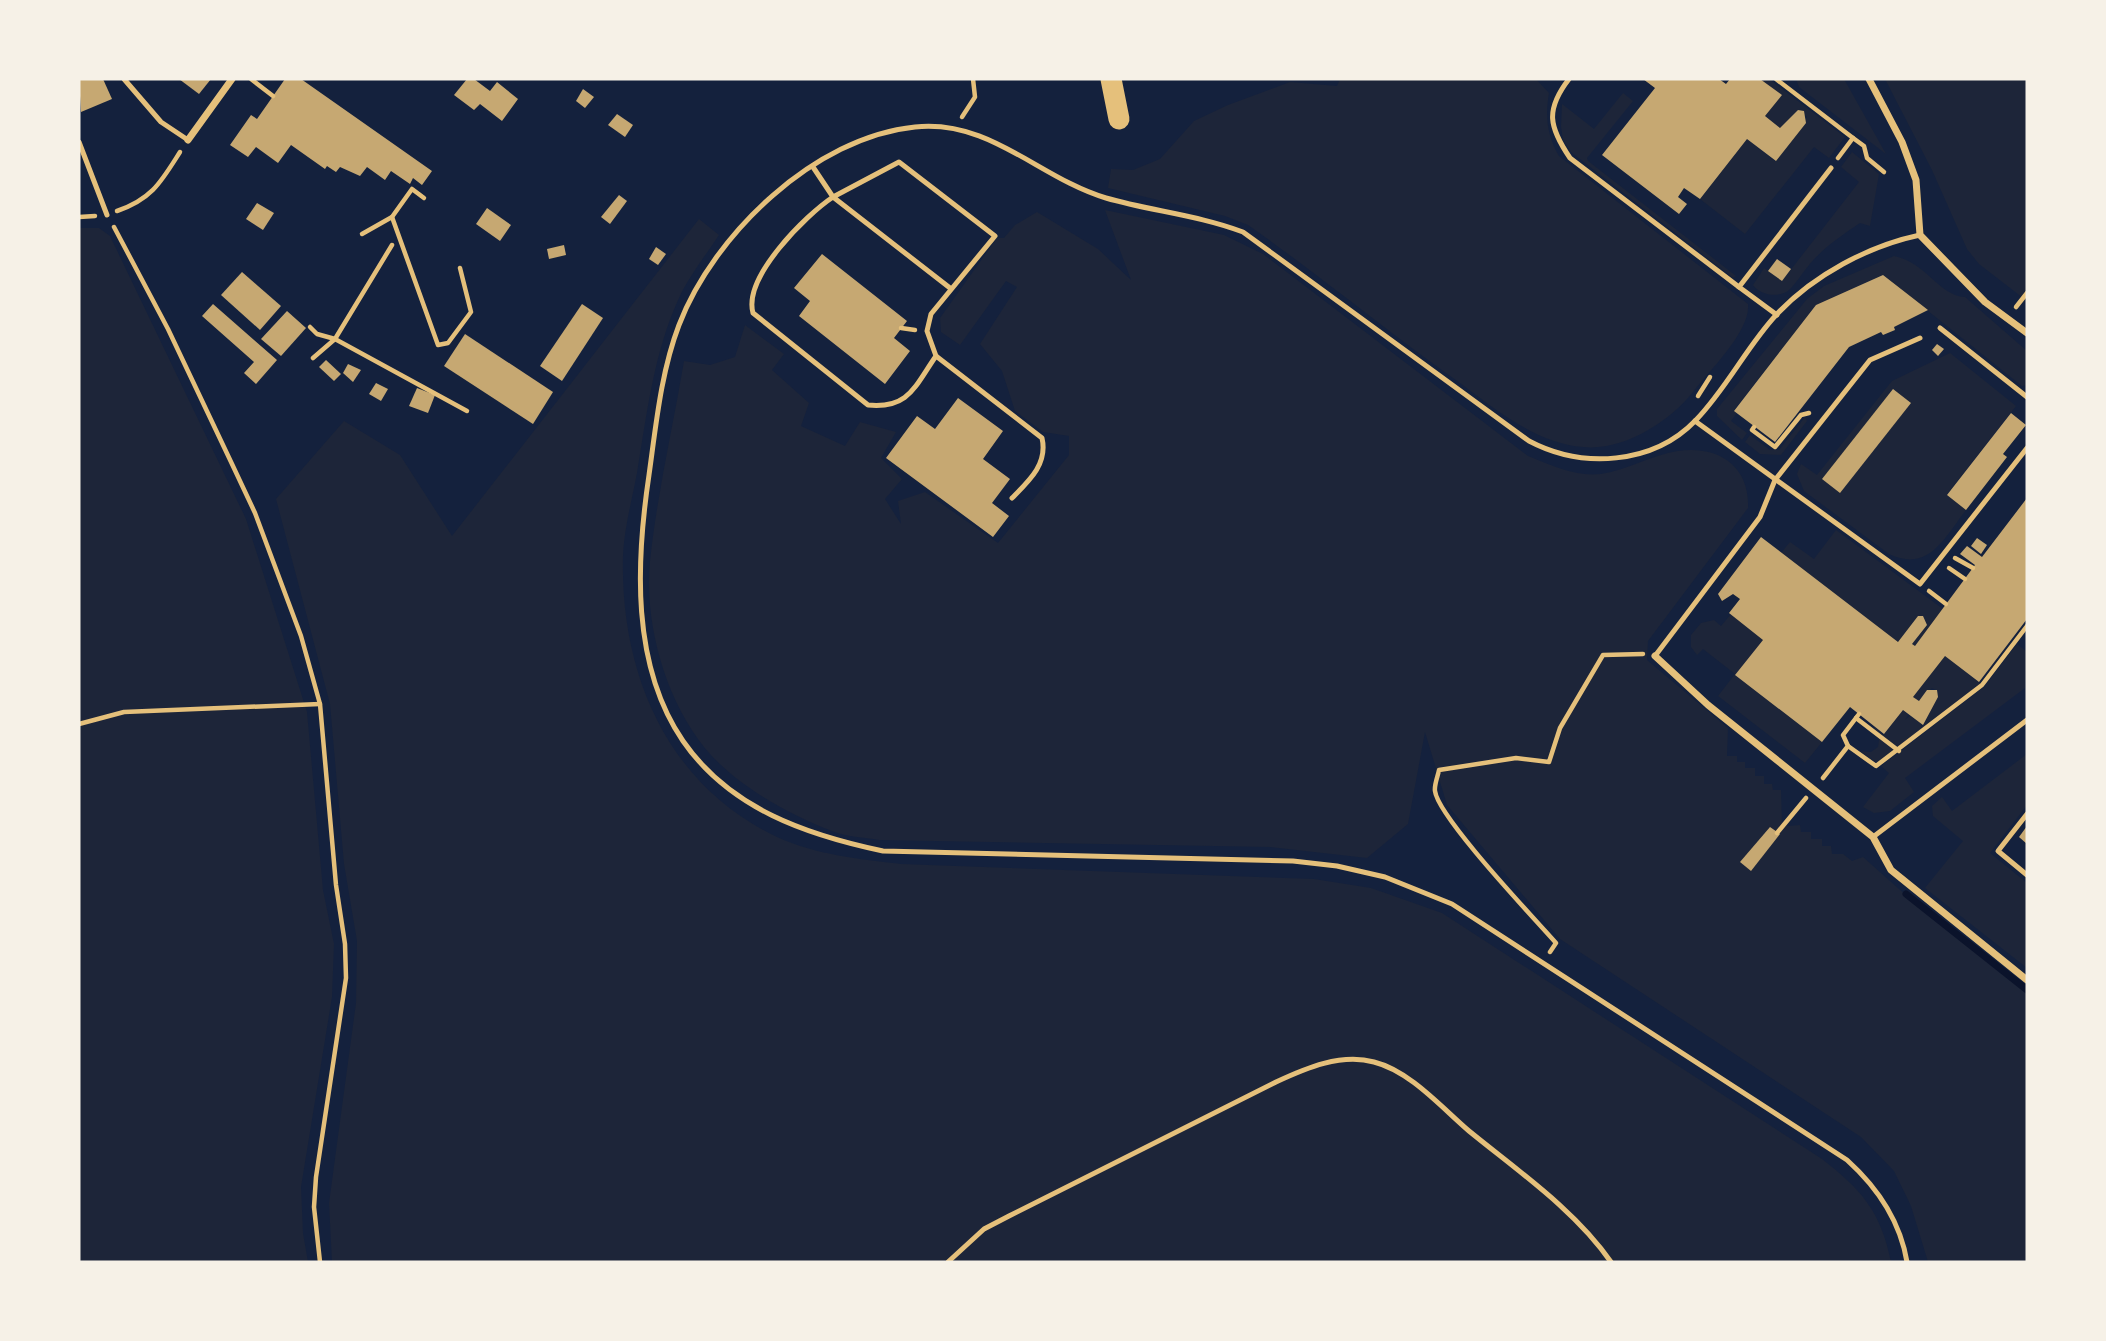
<svg xmlns="http://www.w3.org/2000/svg" width="2106" height="1341" font-family="Commissioner,sans-serif">
	<style>
		.green { fill: #1d2539; fill-rule: evenodd }
		.lines { fill: none; stroke-linecap: round; stroke-linejoin: round }
		.stream { stroke: #0b132b; stroke-width: 7 }
		.building { fill: #c6a872 }
		.path { stroke: #e5c07b; stroke-width: 4.5 }
		.service { stroke: #e5c07b; stroke-width: 5 }
		.minor { stroke: #e5c07b; stroke-width: 7 }
		.motorway { stroke: #e5c07b; stroke-width: 21 }
	</style>
	<rect width="100%" height="100%" fill="#14213d"/>
	<g class="green">
		<path d="M 1340,79 L 1536,79 L 1549,93 C 1545,117 1547,135 1559,156 L 1748,304 C 1751,331 1709,371 1693,392 C 1668,423 1623,451 1583,447 C 1533,443 1492,406 1453,378 C 1384,329 1318,274 1248,225 L 1225,216 L 1108,188 L 1111,169 L 1133,170 L 1160,159 L 1194,121 L 1228,105 L 1290,82 L 1337,86 Z"/>
		<polygon points="1760,79 1769,79 1845,137 1829,158 1814,147 1745,234 1700,199 1747,139 1775,161 1807,117 1798,110 1780,128 1765,116 1781,95"/>
		<polygon points="1796,79 1844,79 1886,154 1799,87"/>
		<polygon points="1885,79 2027,79 2027,301 1979,264 1967,249 1932,170"/>
		<polygon points="1623,93 1633,101 1587,158 1588,161 1736,276 1733,278 1571,152 1563,140 1561,127 1562,104 1594,129"/>
		<path d="M 1852,152 L 1879,174 L 1870,226 L 1860,223 C 1842,235 1823,248 1809,265 C 1802,273 1796,284 1788,291 C 1777,298 1760,295 1753,285 L 1764,268 L 1782,281 L 1859,182 L 1841,167 Z"/>
		<path d="M 1105,210 L 1224,235 L 1263,254 L 1528,456 C 1550,465 1576,477 1601,474 C 1628,470 1651,455 1678,451 C 1718,445 1750,466 1748,508 L 1648,641 L 1647,660 L 1728,728 L 1727,756 L 1737,756 L 1737,762 L 1745,762 L 1745,768 L 1755,768 L 1755,776 L 1764,776 L 1764,784 L 1772,784 L 1773,790 L 1781,790 L 1782,822 L 1788,826 L 1800,825 L 1801,832 L 1811,832 L 1811,839 L 1822,839 L 1822,846 L 1831,846 L 1832,854 L 1843,854 L 1852,861 L 1863,857 L 1926,913 L 2027,992 L 2027,1262 L 1928,1262 L 1911,1206 L 1894,1171 L 1861,1137 L 1560,939 L 1447,805 L 1425,732 L 1408,824 L 1367,858 L 1270,847 L 879,840 C 864,837 846,837 832,831 C 787,814 734,784 704,747 C 665,698 644,623 650,561 C 657,494 673,427 684,361 L 710,365 L 735,357 L 745,325 L 784,354 L 772,370 L 809,403 L 801,426 L 845,446 L 860,422 L 896,432 L 881,458 L 902,479 L 885,499 L 901,524 L 898,501 L 925,492 L 998,543 L 1069,455 L 1069,436 L 1043,432 L 1015,411 L 1002,371 L 980,344 L 1017,287 L 1006,281 L 960,345 L 941,332 L 940,318 L 997,238 L 1004,238 L 1015,225 L 1037,212 L 1098,249 L 1131,280 ZM 1770,827 L 1777,832 L 1751,870 L 1741,862 Z"/>
		<path d="M 699,219 L 719,235 C 706,255 689,276 679,298 C 654,352 647,413 637,473 C 632,500 624,529 623,556 C 620,673 667,785 777,837 C 816,855 860,859 901,864 L 1314,879 L 1371,888 L 1442,913 L 1822,1159 C 1862,1190 1881,1212 1891,1262 L 332,1262 L 329,1203 L 356,1003 L 357,941 L 344,864 L 330,704 L 276,499 L 344,421 L 400,455 L 452,536 Z"/>
		<polygon points="79,228 99,228 110,236 246,519 307,712 323,890 334,944 332,997 301,1187 303,1233 308,1262 79,1262"/>
		<path d="M 1894,256 C 1926,262 1939,296 1965,297 L 2027,351 L 2027,385 L 2022,386 L 1883,275 L 1816,305 L 1734,410 L 1737,413 L 1731,421 L 1747,433 L 1742,440 L 1717,416 L 1717,409 L 1807,299 L 1824,286 Z"/>
		<path d="M 1950,353 L 2016,406 L 1947,494 L 1966,510 C 1944,538 1929,573 1889,554 L 1804,491 L 1797,474 L 1801,464 L 1817,475 L 1892,381 Z"/>
		<polygon points="1805,417 1807,421 1781,455 1760,454 1745,442 1750,435 1770,450 1779,450"/>
		<polygon points="1836,530 1943,609 1915,646 1912,644 1927,625 1923,616 1918,616 1898,642 1781,553 1790,542 1814,559"/>
		<polygon points="1731,614 1763,640 1735,675 1822,742 1805,763 1718,696 1735,674 1703,649 1697,655 1691,647 1691,635 1701,623 1714,620 1721,626"/>
		<polygon points="2017,644 2027,652 2025,688 1905,778 1914,792 1890,811 1874,813 1863,807 1889,773 1881,766 1984,687"/>
		<polygon points="1945,656 1981,684 1877,763 1860,751 1871,752 1878,747 1879,740 1872,732 1875,727 1883,735 1903,710 1908,715 1905,720 1910,716 1922,724 1920,731 1938,697 1936,690 1932,688 1919,701 1913,697"/>
		<polygon points="2027,754 2027,805 1990,853 2027,883 2027,968 1925,888 1963,841 1933,816 1932,806 1942,797 1952,811"/>
	</g>
	<g class="lines">
		<polyline class="stream" points="1906,894 2027,990"/>
	</g>
	<g class="building">
		<polygon points="79,79 103,79 112,99 81,112"/>
		<polygon points="179,79 211,79 199,94"/>
		<polygon points="285,79 301,79 432,171 422,185 413,178 410,184 391,171 385,180 367,167 360,176 340,167 336,172 327,166 325,169 291,145 278,163 256,147 248,157 230,145 251,115 257,119"/>
		<polygon points="467,79 474,79 490,91 497,82 518,99 502,121 480,104 474,110 454,95"/>
		<polygon points="1643,79 1719,79 1726,84 1730,79 1760,79 1782,95 1765,116 1780,128 1798,110 1804,111 1806,123 1776,161 1747,139 1700,199 1684,188 1678,197 1687,204 1679,214 1602,155 1655,88"/>
		<polygon points="583,89 594,97 585,108 576,101"/>
		<polygon points="617,114 633,125 625,137 608,125"/>
		<polygon points="619,195 627,201 610,224 601,217"/>
		<polygon points="257,203 274,213 263,230 246,219"/>
		<polygon points="487,208 511,225 500,241 476,224"/>
		<polygon points="564,245 566,255 549,259 547,249"/>
		<polygon points="656,247 666,254 658,265 649,259"/>
		<polygon points="822,254 907,321 894,338 910,351 885,384 799,316 810,301 794,288"/>
		<polygon points="1777,259 1791,269 1782,281 1768,271"/>
		<polygon points="242,272 281,306 260,330 221,295"/>
		<polygon points="1883,275 1928,310 1894,327 1895,330 1883,335 1881,332 1849,347 1775,442 1734,411 1816,305"/>
		<polygon points="213,304 277,360 256,384 244,373 254,362 202,316"/>
		<polygon points="582,304 603,318 562,381 540,366"/>
		<polygon points="287,311 306,328 281,356 261,339"/>
		<polygon points="465,334 553,392 533,424 444,366"/>
		<polygon points="1937,344 1944,349 1938,356 1932,350"/>
		<polygon points="326,360 341,374 334,381 319,367"/>
		<polygon points="348,364 361,370 353,382 343,373"/>
		<polygon points="376,383 388,389 381,401 369,394"/>
		<polygon points="417,388 435,395 428,413 409,406"/>
		<polygon points="1893,389 1911,403 1840,493 1822,479"/>
		<polygon points="958,398 1003,431 983,459 1010,479 992,503 1009,516 993,537 886,458 917,416 935,429"/>
		<polygon points="2011,413 2026,425 2003,454 2007,457 1966,510 1947,495"/>
		<polygon points="2027,498 2027,619 1979,682 1945,656 1913,697 1919,701 1927,690 1937,690 1938,697 1923,725 1903,710 1884,734 1850,707 1822,742 1735,675 1763,640 1729,613 1740,599 1733,594 1722,601 1718,594 1761,537 1898,642 1918,616 1923,616 1927,625 1912,644 1915,646 1975,565 1960,554 1967,546 1982,557"/>
		<polygon points="1977,538 1987,545 1981,554 1971,546"/>
		<polygon points="2027,826 2027,844 2019,837"/>
		<polygon points="1770,827 1780,834 1751,871 1740,862"/>
	</g>
	<g class="lines">
		<g class="path">
			<polyline points="251,79 273,96"/>
			<polyline points="1776,79 1853,138 1838,158"/>
			<polyline points="962,117 975,97 973,79"/>
			<polyline points="1853,138 1864,146 1867,158 1884,172"/>
			<path d="M 117,211 C 152,199 161,182 180,152"/>
			<polyline points="79,217 95,216"/>
			<polyline points="392,217 438,345 448,343 471,312 460,268"/>
			<polyline points="114,227 168,329 232,464 255,513 301,636 320,704 336,885 345,944 346,978 316,1177 314,1207 320,1262"/>
			<polyline points="362,234 392,217 412,189 424,198"/>
			<polyline points="2016,307 2027,293"/>
			<polyline points="310,327 317,334 335,339 467,411"/>
			<polyline points="901,328 915,330"/>
			<polyline points="313,358 335,339 392,245"/>
			<polyline points="1698,396 1710,377"/>
			<polyline points="1754,427 1752,430 1775,447 1801,415 1809,413"/>
			<polyline points="1955,558 1973,568"/>
			<polyline points="1949,568 1965,579"/>
			<polyline points="1929,591 1946,604"/>
			<polyline points="1856,718 1899,751"/>
			<polyline points="79,724 124,712 320,704"/>
			<polyline points="1848,746 1876,766 1982,685 2027,626"/>
			<polyline points="1823,778 1848,746 1843,735 1859,714"/>
			<polyline points="1777,833 1806,798"/>
			<path d="M 1550,952 L 1556,943 C 1534,918 1438,817 1435,791 C 1434,785 1438,776 1439,770 L 1516,758 L 1549,762 L 1560,728 L 1603,655 L 1643,654"/>
		</g>
		<g class="service">
			<polyline points="124,79 161,122 188,140"/>
			<path d="M 1569,79 C 1545,110 1549,127 1570,158 L 1739,287"/>
			<polyline points="79,142 107,215"/>
			<path d="M 813,167 L 833,197 L 899,162 L 995,236 L 931,314 L 927,331 L 936,356 C 915,386 909,409 868,405 L 753,313 C 743,277 806,215 833,197 L 950,288"/>
			<polyline points="1777,315 1739,287 1831,168"/>
			<polyline points="1940,328 2027,397"/>
			<path d="M 936,356 L 1042,438 C 1048,464 1029,481 1012,498"/>
			<polyline points="1695,421 1920,584 2027,448"/>
			<polyline points="1655,656 1760,517 1775,480 1870,360 1920,338"/>
			<polyline points="2027,814 1998,851 2027,875"/>
			<polyline points="1873,837 2027,720"/>
			<path d="M 948,1262 L 984,1229 L 1009,1216 L 1276,1082 C 1306,1068 1341,1053 1374,1062 C 1410,1071 1442,1108 1469,1131 C 1518,1171 1575,1210 1611,1262"/>
			<path d="M 1907,1262 C 1900,1220 1878,1188 1847,1160 L 1452,904 L 1385,877 L 1337,866 L 1293,861 L 883,851 C 807,835 730,809 683,741 C 631,665 636,562 649,475 C 656,425 661,372 679,325 C 714,234 815,137 915,127 C 990,119 1039,178 1106,198 C 1151,211 1198,215 1243,232 L 1529,441 C 1582,469 1653,465 1696,420 C 1727,388 1747,346 1777,314 C 1814,275 1868,246 1920,235"/>
		</g>
		<g class="minor">
			<polyline points="1869,79 1902,142 1916,180 1920,235 1985,302 2027,333"/>
			<polyline points="188,140 232,79"/>
			<polyline points="1655,656 1708,705 1873,837 1891,870 2027,980"/>
		</g>
		<polyline class="motorway" points="1111,79 1119,119"/>
	</g>
	<rect width="2106" height="1341" fill="none" stroke="#f6f1e7" stroke-width="161"/>
</svg>
